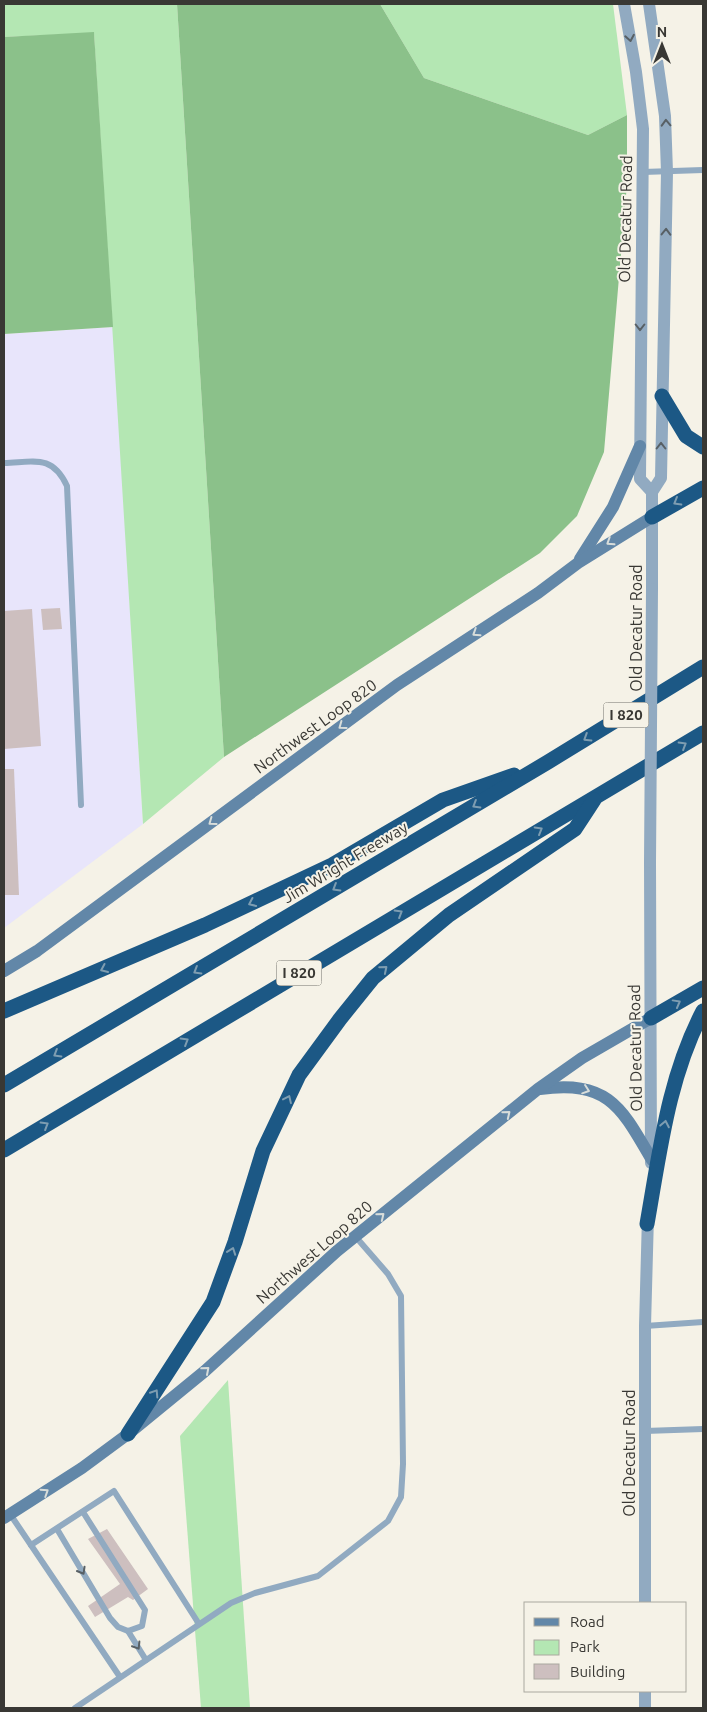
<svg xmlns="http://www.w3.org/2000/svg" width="707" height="1712" font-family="Ubuntu,sans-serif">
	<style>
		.industrial { fill: #e8e5fb }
		.green { fill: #b4e7b3 }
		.forest { fill: #8bc18a }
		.building { fill: #cdbfbf }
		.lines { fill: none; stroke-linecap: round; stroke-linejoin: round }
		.service { stroke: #91aac1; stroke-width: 6 }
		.tertiary { stroke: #91aac1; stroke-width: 12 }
		.secondary { stroke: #6287a8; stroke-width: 12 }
		.motorway { stroke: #1c5885; stroke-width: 15 }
		.tertiary-bridge { stroke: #91aac1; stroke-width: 12 }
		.oneway { stroke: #586065 }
		.oneway2 { stroke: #7e9db1 }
		.oneway3 { stroke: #d8ddda }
		.labels { text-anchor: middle; stroke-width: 4; stroke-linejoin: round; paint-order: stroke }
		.shield { fill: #f5f2e7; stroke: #71706a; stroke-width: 1 }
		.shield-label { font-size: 15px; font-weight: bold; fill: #393834 }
		.street-label { font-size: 16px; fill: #393834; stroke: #f5f2e7 }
	</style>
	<rect width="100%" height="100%" fill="#f5f2e7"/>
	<polygon class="industrial" points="113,327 143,824 4,928 4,334"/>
	<g class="green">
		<polygon points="4,4 177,4 224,757 143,824 94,33 4,37"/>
		<polygon points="380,4 613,4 627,115 588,135 424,78"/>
		<polygon points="228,1380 250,1708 201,1708 180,1436"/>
	</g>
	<g class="forest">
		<polygon points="177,4 380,4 424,78 588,135 627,115 627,184 604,452 577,516 540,553 224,757"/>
		<polygon points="94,32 113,327 4,334 4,37"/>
	</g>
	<g class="building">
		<polygon points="60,608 62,629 43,630 41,609"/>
		<polygon points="32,609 41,746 4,749 4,611"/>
		<polygon points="4,769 14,769 19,895 4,895"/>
		<polygon points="107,1529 148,1589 133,1600 128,1597 95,1617 88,1606 120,1584 88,1539"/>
	</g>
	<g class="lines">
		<g class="service">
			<polyline points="643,172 703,170"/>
			<path d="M 4,463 C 34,462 52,454 67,486 L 81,805"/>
			<polyline points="645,1326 703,1322"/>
			<polyline points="645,1431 703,1429"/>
			<polyline points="10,1514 120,1677"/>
			<polyline points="57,1529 110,1618 118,1627 128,1631 142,1626 145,1610 83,1512"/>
			<polyline points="31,1545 114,1491 199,1624"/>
			<polyline points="128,1631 146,1660"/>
			<polyline points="75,1708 231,1603 255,1593 318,1576 388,1521 401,1497 403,1464 401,1296 388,1274 355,1236"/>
		</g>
		<g class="tertiary">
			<polyline points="624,4 636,72 643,129 640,479 652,492"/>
			<polyline points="649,4 665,116 667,172 661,478 652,492 652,589"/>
			<polyline points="650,862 651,1163"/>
			<polyline points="645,1603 645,1326 648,1216"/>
			<polyline points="645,1691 645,1708"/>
		</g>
		<g class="secondary">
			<polyline points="580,559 613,507 640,446"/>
			<polyline points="4,971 37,951 397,685 538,593 578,563 652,517"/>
			<path d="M 540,1089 C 609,1080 621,1107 652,1160"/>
			<polyline points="4,1518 82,1468 128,1434 205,1371 337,1251 538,1089 582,1058 651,1018"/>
		</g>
		<g class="motorway">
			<polyline points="662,396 686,436 703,447"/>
			<polyline points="652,517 703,488"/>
			<polyline points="4,1011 205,925 332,865 443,800 514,775"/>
			<polyline points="651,1018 703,988"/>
			<polyline points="4,1085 548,762 703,667"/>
			<polyline points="4,1150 703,733"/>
			<path d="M 647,1224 C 660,1151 668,1078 703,1011"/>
			<polyline points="128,1434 213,1302 235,1242 263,1151 299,1075 340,1019 373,978 449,915 575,829 594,800"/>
		</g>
		<polyline class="tertiary-bridge" points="650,862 652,589"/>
	</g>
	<defs><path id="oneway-chevron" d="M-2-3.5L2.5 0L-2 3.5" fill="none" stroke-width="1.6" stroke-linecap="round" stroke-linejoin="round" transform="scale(1.25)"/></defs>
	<g class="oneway">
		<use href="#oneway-chevron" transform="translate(630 38) rotate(80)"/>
		<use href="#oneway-chevron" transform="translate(666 123) rotate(-92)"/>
		<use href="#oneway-chevron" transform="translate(666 232) rotate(-89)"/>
		<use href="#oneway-chevron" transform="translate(640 327) rotate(90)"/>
		<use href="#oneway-chevron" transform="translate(661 446) rotate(-90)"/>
		<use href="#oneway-chevron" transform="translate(82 1571) rotate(60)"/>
		<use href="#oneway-chevron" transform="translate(137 1646) rotate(58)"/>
	</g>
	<g class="oneway2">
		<use href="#oneway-chevron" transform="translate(677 502) rotate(150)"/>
		<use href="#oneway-chevron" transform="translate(587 738) rotate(148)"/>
		<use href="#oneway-chevron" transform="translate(683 745) rotate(-31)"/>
		<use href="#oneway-chevron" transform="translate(476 805) rotate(149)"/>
		<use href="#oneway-chevron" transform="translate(539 830) rotate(-30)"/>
		<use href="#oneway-chevron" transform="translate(336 888) rotate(149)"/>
		<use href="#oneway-chevron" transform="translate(252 903) rotate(155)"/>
		<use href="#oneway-chevron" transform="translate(399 913) rotate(-31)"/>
		<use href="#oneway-chevron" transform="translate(104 969) rotate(156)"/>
		<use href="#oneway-chevron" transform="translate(384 969) rotate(-40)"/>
		<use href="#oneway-chevron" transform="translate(197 971) rotate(149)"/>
		<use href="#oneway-chevron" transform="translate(677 1003) rotate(-29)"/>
		<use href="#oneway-chevron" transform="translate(185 1041) rotate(-31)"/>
		<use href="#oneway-chevron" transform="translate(57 1054) rotate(149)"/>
		<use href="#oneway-chevron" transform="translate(288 1099) rotate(-65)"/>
		<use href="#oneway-chevron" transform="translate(665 1124) rotate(-79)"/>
		<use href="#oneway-chevron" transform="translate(45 1125) rotate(-31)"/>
		<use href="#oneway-chevron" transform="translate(232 1251) rotate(-70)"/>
		<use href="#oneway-chevron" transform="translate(155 1393) rotate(-57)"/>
	</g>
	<g class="oneway3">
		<use href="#oneway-chevron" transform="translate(610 542) rotate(147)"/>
		<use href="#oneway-chevron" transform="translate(476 633) rotate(147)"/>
		<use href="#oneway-chevron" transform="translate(342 726) rotate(144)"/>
		<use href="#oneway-chevron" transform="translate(212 822) rotate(144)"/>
		<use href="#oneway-chevron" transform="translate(586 1090) rotate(19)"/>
		<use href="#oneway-chevron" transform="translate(507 1114) rotate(-39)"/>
		<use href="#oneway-chevron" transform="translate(381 1216) rotate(-39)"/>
		<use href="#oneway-chevron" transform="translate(206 1370) rotate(-41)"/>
		<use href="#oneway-chevron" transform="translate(45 1492) rotate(-33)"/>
	</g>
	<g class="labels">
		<g class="shield">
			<rect x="603.5" y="702.5" width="45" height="25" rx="4"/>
			<rect x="276.5" y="960.5" width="45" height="25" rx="4"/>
		</g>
		<g class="shield-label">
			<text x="626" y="720">I 820</text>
			<text x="299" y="978">I 820</text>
		</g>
		<g class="street-label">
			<text transform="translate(625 219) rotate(-89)" y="6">Old Decatur Road</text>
			<text transform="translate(636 628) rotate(-90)" y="6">Old Decatur Road</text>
			<text transform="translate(315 726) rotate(-36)" y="6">Northwest Loop 820</text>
			<text transform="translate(345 862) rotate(-31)" y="6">Jim Wright Freeway</text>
			<text transform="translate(635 1048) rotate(-91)" y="6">Old Decatur Road</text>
			<text transform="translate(314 1252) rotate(-41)" y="6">Northwest Loop 820</text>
			<text transform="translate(629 1453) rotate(-90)" y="6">Old Decatur Road</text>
		</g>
	</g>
	<rect width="707" height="1712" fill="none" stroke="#393834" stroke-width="10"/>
	<rect x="524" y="1602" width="162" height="90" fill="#f5f2e7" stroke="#aaa89f"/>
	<rect x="534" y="1618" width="25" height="8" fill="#6287a8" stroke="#aaa89f"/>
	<text x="570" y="1627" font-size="15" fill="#393834">Road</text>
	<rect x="534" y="1640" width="25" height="15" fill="#b4e7b3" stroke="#aaa89f"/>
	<text x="570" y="1652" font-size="15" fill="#393834">Park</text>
	<rect x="534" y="1664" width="25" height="15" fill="#cdbfbf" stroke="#aaa89f"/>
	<text x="570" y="1677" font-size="15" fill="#393834">Building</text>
	<g transform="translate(662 45)" stroke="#f5f2e7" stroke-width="4" paint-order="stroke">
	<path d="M0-4L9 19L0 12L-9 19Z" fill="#393834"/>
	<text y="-8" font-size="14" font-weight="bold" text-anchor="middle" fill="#393834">N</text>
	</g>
</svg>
